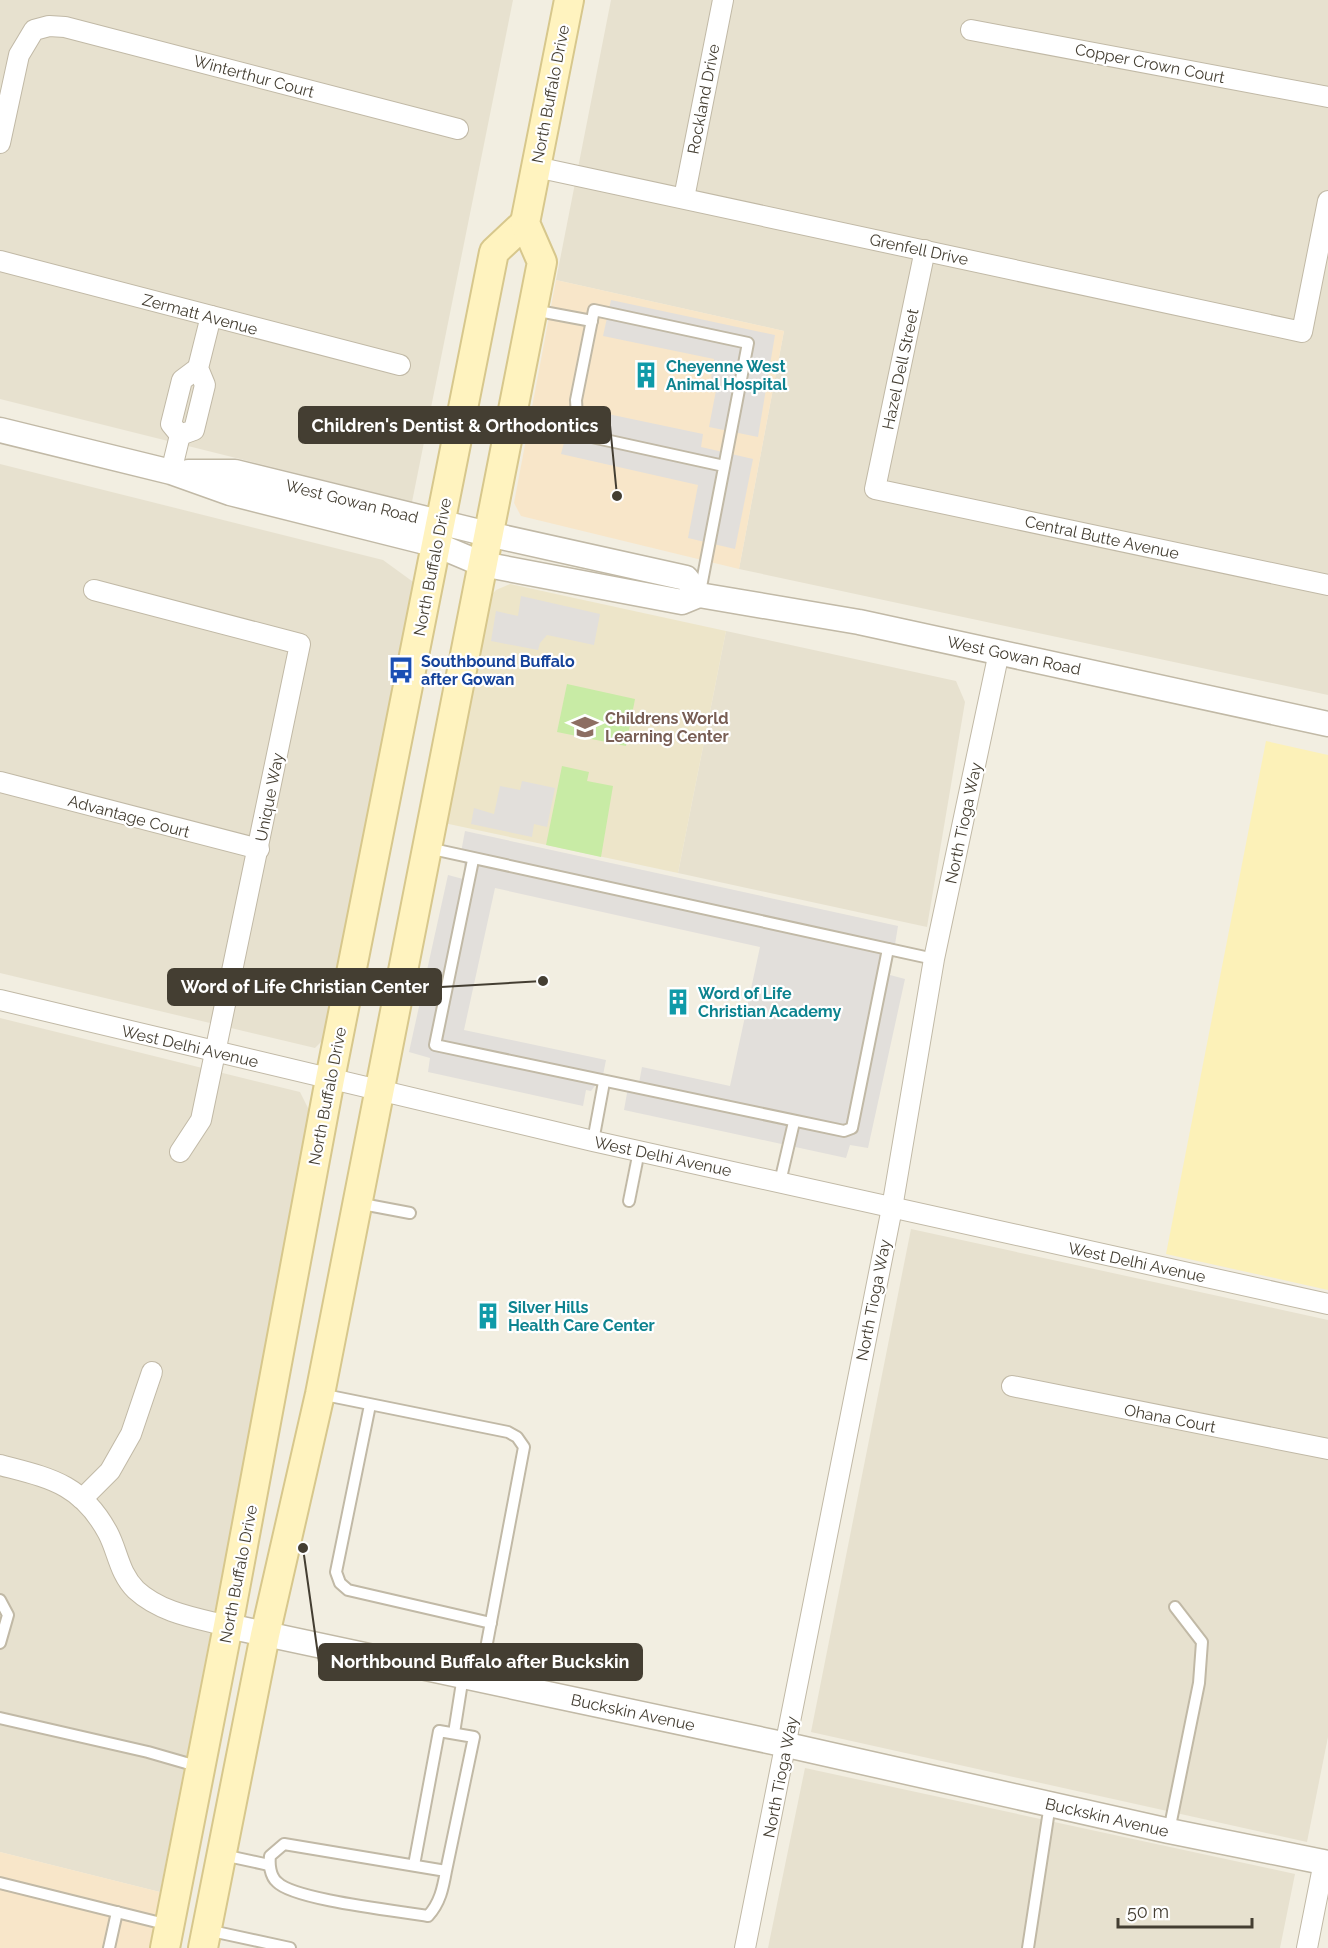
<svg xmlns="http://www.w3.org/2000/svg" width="1328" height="1948" font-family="Raleway,sans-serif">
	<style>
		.residential { fill: #e7e1cf }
		.commercial { fill: #f8e6c9 }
		.education { fill: #ede5c9 }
		.green { fill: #c8eba5 }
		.sand { fill: #fcf1b8 }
		.parking { fill: #e2dfdb }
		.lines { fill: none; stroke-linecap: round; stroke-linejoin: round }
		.service-casing { stroke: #c1b9a6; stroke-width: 14 }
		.minor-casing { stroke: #c1b9a6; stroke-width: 22 }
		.tertiary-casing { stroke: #c1b9a6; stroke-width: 27 }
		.secondary-casing { stroke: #d7c78c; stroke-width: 32 }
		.service { stroke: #fff; stroke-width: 10 }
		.minor { stroke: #fff; stroke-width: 20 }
		.tertiary { stroke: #fff; stroke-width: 24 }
		.secondary { stroke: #fff3bf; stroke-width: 28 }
		.labels { text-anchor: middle; stroke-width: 4.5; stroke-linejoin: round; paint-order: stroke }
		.street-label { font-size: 16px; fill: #443e32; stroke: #fff }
		.culture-label { font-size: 16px; font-weight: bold; fill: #0d838f; stroke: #fff; text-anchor: start }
		.transit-label { font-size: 16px; font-weight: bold; fill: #164399; stroke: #fff; text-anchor: start }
		.education-label { font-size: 16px; font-weight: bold; fill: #785e54; stroke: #fff; text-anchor: start }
		.leader { fill: none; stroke: #443e32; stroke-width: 2 }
		.callout-dot { fill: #443e32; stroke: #fff; stroke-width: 2 }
		.callout { fill: #443e32; stroke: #443e32; stroke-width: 2 }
		.callout-label { font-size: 18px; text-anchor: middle; font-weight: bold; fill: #fff }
	</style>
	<rect width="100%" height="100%" fill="#f2eee1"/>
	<g class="residential">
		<polygon points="0,0 513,0 412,502 0,399"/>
		<polygon points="611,0 1328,0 1328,695 739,569 784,331 556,280"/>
		<polygon points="0,464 383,560 416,584 330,1033 315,1048 0,973"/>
		<polygon points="726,631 956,681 965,702 927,927 678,873"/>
		<polygon points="0,1018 300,1092 312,1116 160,1892 0,1852"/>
		<polygon points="911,1229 1328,1320 1328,1737 1307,1842 811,1732"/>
		<polygon points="805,1768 1295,1874 1280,1948 768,1948"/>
	</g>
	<g class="commercial">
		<polygon points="556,280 784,331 739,569 521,516 514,503"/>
		<polygon points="0,1852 160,1892 149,1948 0,1948"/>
	</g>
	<polygon class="education" points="510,584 726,631 678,873 444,823 487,600 496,590"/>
	<g class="green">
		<polygon points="567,684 635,699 626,746 557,732"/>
		<polygon points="562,766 589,772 587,781 613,786 601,857 546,845"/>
	</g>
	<polygon class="sand" points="1266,741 1328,755 1328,1290 1166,1254"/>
	<g class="parking">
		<polygon points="611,300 775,335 758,437 709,427 718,380 711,378 714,359 603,336"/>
		<polygon points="551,407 589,411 595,423 605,429 608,414 703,434 701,447 753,459 735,549 688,538 698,485 561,454 565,439 549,437"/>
		<polygon points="521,596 600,614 594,645 547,635 540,643 538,650 491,641 496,611 518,616"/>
		<polygon points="522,781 555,788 547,827 534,824 532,837 471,824 474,808 494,814 500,786 520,790"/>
		<polygon points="465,831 898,926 890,975 905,979 868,1148 850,1145 846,1158 624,1110 629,1082 639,1083 642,1067 730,1086 760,947 495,888 464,1030 606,1060 603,1075 591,1091 586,1090 583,1106 428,1072 430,1058 409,1052 448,875 463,879 465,871 462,847"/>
	</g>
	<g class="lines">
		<g class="service-casing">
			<g id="service">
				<polyline points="533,310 592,321"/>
				<polyline points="700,592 748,343 594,310 576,400 578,434 724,466"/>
				<polyline points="428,848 934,959"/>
				<polyline points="473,860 435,1045 844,1131 852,1128 888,949"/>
				<polyline points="593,1141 604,1082"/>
				<polyline points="780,1182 794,1122"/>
				<polyline points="629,1201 639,1151"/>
				<polyline points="357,1203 410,1213"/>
				<polyline points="320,1394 508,1432 517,1437 524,1447 480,1680"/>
				<polyline points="370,1405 336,1572 340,1583 348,1590 491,1623"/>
				<polyline points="0,1600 8,1615 0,1643"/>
				<polyline points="0,1718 148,1752 200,1767"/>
				<polyline points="454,1733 463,1676"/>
				<polyline points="1169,1831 1199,1683 1202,1642 1175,1607"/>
				<polyline points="223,1855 269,1865"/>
				<path d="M 414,1865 L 439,1731 L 474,1737 L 446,1871 C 443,1888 440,1903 428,1916 C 399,1911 294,1900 277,1882 C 270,1876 269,1864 270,1856 L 284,1844 L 446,1871"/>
				<polyline points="0,1883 169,1925"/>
				<polyline points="207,1930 290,1948"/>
				<polyline points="109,1948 117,1912"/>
				<polyline points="1028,1948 1050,1804"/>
			</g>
		</g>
		<g class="minor-casing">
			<g id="minor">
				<polyline points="971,30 1328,97"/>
				<polyline points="0,143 19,55 34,30 49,26 65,27 458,129"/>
				<polyline points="536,167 1302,332 1328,201"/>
				<polyline points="684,198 723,0"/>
				<polyline points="925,250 875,489 1328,585"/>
				<polyline points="0,261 400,365"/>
				<polyline points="180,435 194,430 205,385 198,368 211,316"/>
				<polyline points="180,435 171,424 182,380 198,368"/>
				<polyline points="171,472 180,435"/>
				<polyline points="94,590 300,644 201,1120 180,1152"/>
				<polyline points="0,782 259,849"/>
				<polyline points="0,1000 593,1141 1328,1304"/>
				<polyline points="1012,1386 1328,1449"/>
				<path d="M 0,1465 C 49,1478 81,1483 108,1533 C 118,1552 119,1573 136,1590 C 161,1613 196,1618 228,1626"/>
				<polyline points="82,1499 110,1471 131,1434 152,1372"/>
				<polyline points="745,1948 892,1208 934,959 999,652"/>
				<polyline points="1307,1948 1324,1862"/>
			</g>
		</g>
		<g class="tertiary-casing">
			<g id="tertiary">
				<polyline points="0,430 171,472 230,493 437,545 482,564 682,602 699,595 859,622 1328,724"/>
				<polyline points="188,472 235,472 488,534 686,578 699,595"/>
				<polyline points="228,1626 787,1745 1169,1831 1328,1863"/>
			</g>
		</g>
		<g class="secondary-casing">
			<g id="secondary">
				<polyline points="165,1948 228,1626 330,1079 494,252 525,223"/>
				<polyline points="203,1948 265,1635 320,1394 542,262 525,223 569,0"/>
			</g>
		</g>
		<use href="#service" class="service"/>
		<use href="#minor" class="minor"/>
		<use href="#tertiary" class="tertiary"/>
		<use href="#secondary" class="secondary"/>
	</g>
	<defs>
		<g id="building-bare" transform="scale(2.07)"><path d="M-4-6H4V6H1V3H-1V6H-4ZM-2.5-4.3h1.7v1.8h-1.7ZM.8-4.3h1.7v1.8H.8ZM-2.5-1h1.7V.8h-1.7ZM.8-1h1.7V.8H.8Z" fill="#0f9aa8" stroke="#fff" stroke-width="2.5" paint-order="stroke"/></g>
		<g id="bus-bare" transform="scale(2.07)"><path d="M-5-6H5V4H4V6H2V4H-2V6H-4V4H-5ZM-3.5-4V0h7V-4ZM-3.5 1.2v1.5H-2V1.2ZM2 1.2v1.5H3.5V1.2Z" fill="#1a4fb4" stroke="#fff" stroke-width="2.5" paint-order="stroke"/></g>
		<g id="school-bare" transform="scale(2.07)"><path d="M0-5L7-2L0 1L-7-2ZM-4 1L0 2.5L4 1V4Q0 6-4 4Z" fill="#8d6e63" stroke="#fff" stroke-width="2.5" paint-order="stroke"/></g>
	</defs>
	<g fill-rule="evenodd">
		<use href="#building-bare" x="646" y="375"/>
		<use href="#bus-bare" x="401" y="670"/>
		<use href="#school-bare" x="585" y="727"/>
		<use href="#building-bare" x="678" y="1002"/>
		<use href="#building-bare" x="488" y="1316"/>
	</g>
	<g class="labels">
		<g class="street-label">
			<text transform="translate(1150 63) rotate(11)" y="6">Copper Crown Court</text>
			<text transform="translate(254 76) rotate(15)" y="6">Winterthur Court</text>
			<text transform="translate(550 94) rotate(-79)" y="6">North Buffalo Drive</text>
			<text transform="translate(703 99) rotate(-79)" y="6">Rockland Drive</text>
			<text transform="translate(919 249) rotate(12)" y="6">Grenfell Drive</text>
			<text transform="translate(200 314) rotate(15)" y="6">Zermatt Avenue</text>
			<text transform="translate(900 369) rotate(-78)" y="6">Hazel Dell Street</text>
			<text transform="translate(352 501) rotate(14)" y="6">West Gowan Road</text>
			<text transform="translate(1102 537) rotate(12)" y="6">Central Butte Avenue</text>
			<text transform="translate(432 567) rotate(-79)" y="6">North Buffalo Drive</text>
			<text transform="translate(1014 655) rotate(12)" y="6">West Gowan Road</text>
			<text transform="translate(269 797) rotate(-79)" y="6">Unique Way</text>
			<text transform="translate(129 816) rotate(15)" y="6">Advantage Court</text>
			<text transform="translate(963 823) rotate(-78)" y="6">North Tioga Way</text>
			<text transform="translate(190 1046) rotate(13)" y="6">West Delhi Avenue</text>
			<text transform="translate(327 1096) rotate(-79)" y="6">North Buffalo Drive</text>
			<text transform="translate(663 1156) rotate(12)" y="6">West Delhi Avenue</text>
			<text transform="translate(1137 1262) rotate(12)" y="6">West Delhi Avenue</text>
			<text transform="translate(873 1300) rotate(-79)" y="6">North Tioga Way</text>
			<text transform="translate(1170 1418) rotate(11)" y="6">Ohana Court</text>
			<text transform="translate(238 1574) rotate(-79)" y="6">North Buffalo Drive</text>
			<text transform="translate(633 1712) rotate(12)" y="6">Buckskin Avenue</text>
			<text transform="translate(780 1777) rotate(-79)" y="6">North Tioga Way</text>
			<text transform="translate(1107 1817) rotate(13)" y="6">Buckskin Avenue</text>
		</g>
		<g class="culture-label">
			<text x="666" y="372">Cheyenne West<tspan x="666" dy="18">Animal Hospital</tspan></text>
			<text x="698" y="999">Word of Life<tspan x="698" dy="18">Christian Academy</tspan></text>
			<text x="508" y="1313">Silver Hills<tspan x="508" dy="18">Health Care Center</tspan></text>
		</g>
		<g class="transit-label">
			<text x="421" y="667">Southbound Buffalo<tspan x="421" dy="18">after Gowan</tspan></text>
		</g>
		<g class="education-label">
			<text x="605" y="724">Childrens World<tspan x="605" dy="18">Learning Center</tspan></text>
		</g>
	</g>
	<path class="leader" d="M617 496L610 425M543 981L441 987M303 1548L319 1662"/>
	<g class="callout-dot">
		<circle cx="617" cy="496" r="6"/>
		<circle cx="543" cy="981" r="6"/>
		<circle cx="303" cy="1548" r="6"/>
	</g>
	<g class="callout">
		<rect x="299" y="407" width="311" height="36" rx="6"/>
		<rect x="168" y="969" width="273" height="36" rx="6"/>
		<rect x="319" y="1644" width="323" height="36" rx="6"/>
	</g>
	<g class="callout-label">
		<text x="455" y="432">Children's Dentist &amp; Orthodontics</text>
		<text x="305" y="993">Word of Life Christian Center</text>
		<text x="480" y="1668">Northbound Buffalo after Buckskin</text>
	</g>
	<path d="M1118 1918v9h134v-9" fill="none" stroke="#443e32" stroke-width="3"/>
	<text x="1127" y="1918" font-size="18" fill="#443e32" stroke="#ffffff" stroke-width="4.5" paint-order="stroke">50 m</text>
</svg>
